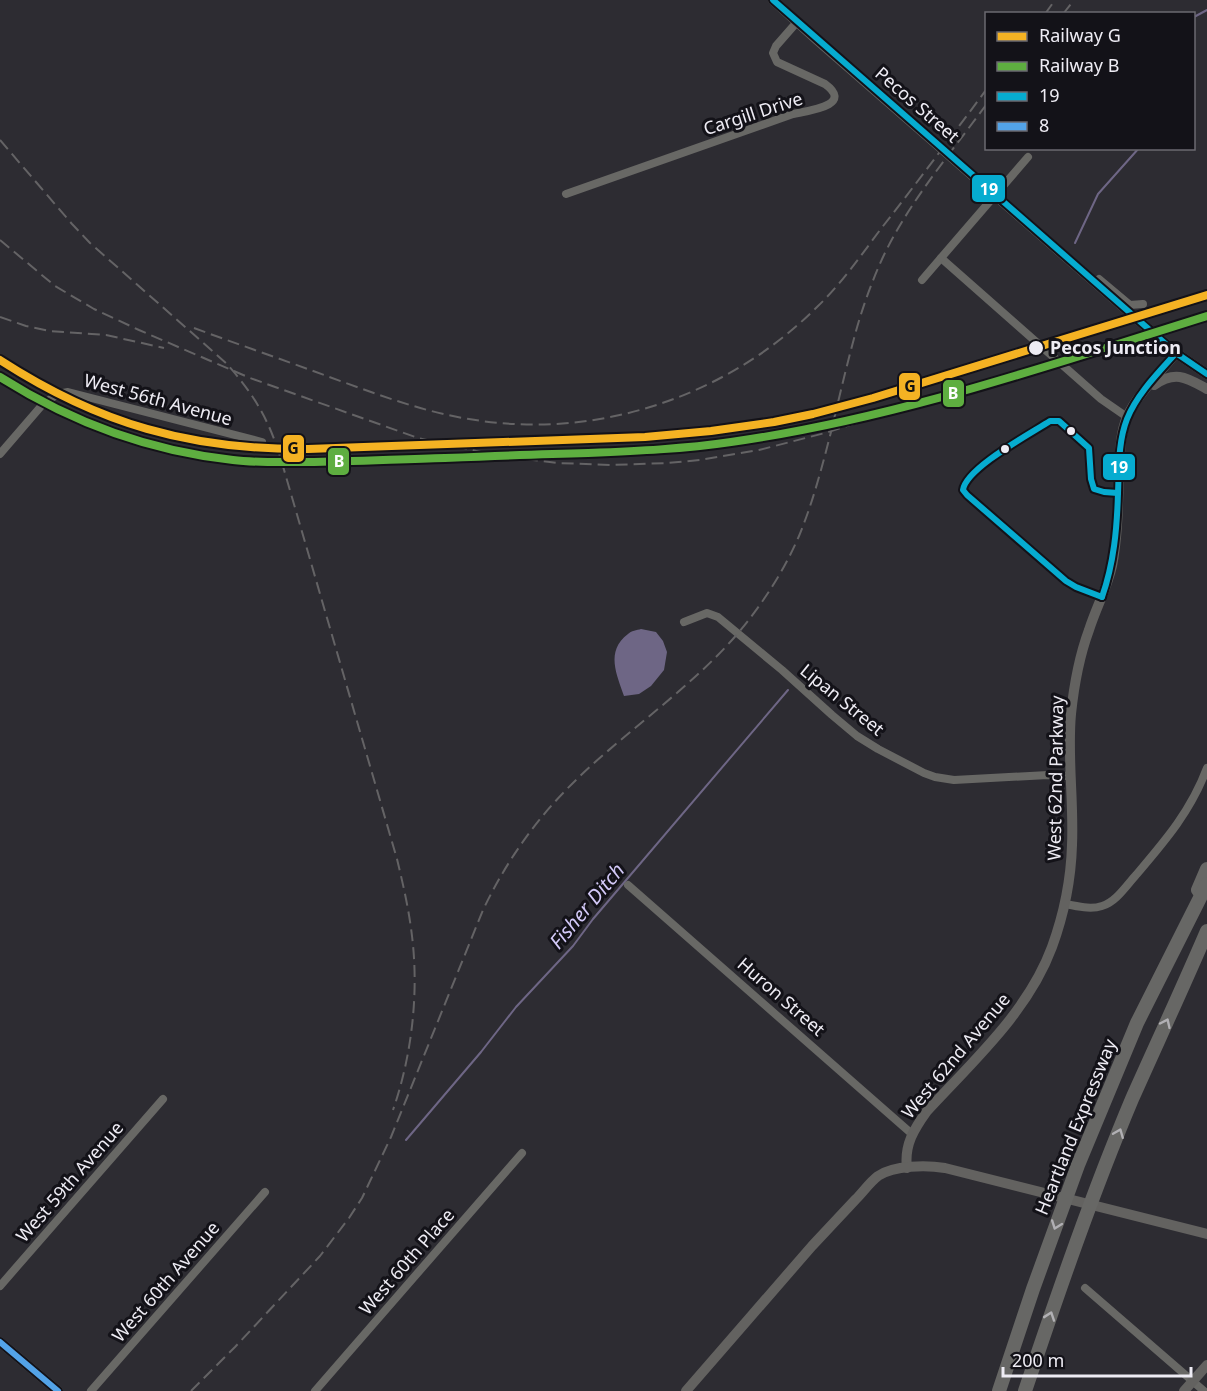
<svg xmlns="http://www.w3.org/2000/svg" width="1207" height="1391" font-family="'Noto Sans',sans-serif">
	<style>
		.water { fill: #6e6685 }
		.lines { fill: none; stroke-linecap: round; stroke-linejoin: round }
		.stream { stroke: #6e6685; stroke-width: 2 }
		.street { stroke: #686865; stroke-width: 8 }
		.secondary { stroke: #636260; stroke-width: 10 }
		.highway { stroke: #676765; stroke-width: 14 }
		.rail { stroke: #646365; stroke-width: 2; stroke-dasharray: 12 6; stroke-linecap: butt }
		.bus-1-casing { stroke: #131218; stroke-width: 10 }
		.bus-2-casing { stroke: #131218; stroke-width: 10 }
		.bus-1 { stroke: #06acd0; stroke-width: 6 }
		.bus-2 { stroke: #53a3e8; stroke-width: 6 }
		.rail-1-casing { stroke: #131218; stroke-width: 12 }
		.rail-2-casing { stroke: #131218; stroke-width: 12 }
		.rail-1 { stroke: #f4b223; stroke-width: 8 }
		.rail-2 { stroke: #5eae40; stroke-width: 8 }
		.oneway { stroke: #b1b0b4 }
		.stop-dot { fill: #eeecf4; stroke: #131218; stroke-width: 2 }
		.labels { text-anchor: middle; stroke-width: 6; stroke-linejoin: round; paint-order: stroke }
		.street-label { font-size: 18px; fill: #eeecf4; stroke: #131218 }
		.stop-label { font-size: 18px; font-weight: bold; fill: #eeecf4; stroke: #131218; text-anchor: start }
		.water-label { font-size: 20px; font-style: italic; fill: #d3c9f8; stroke: #131218 }
		.line-badge { stroke: #131218; stroke-width: 2 }
		.badge-label { font-size: 16px; text-anchor: middle; font-weight: bold; fill: #fff }
		.pale-badge-label { font-size: 16px; text-anchor: middle; font-weight: bold; fill: #111 }
	</style>
	<rect width="100%" height="100%" fill="#2d2c32"/>
	<path class="water" d="M 641,629 L 656,632 L 663,641 L 667,652 L 664,670 L 651,686 L 639,694 L 624,696 C 617,675 605,651 628,634 C 631,631 637,630 641,629 Z"/>
	<g class="lines">
		<g class="stream">
			<polyline points="1194,17 1207,10"/>
			<polyline points="1075,243 1098,194 1139,148"/>
			<polyline points="406,1140 481,1052 516,1007 573,946 593,919 788,690"/>
		</g>
		<g class="street">
			<path d="M 566,194 L 793,114 C 806,111 855,106 825,84 L 777,62 L 773,53 L 776,46 L 797,22"/>
			<polyline points="941,258 1101,399 1127,417"/>
			<polyline points="1099,279 1130,305 1143,304"/>
			<polyline points="922,280 1028,157"/>
			<polyline points="0,454 43,404 58,394 68,392 262,442"/>
			<polyline points="684,622 707,613 718,617 782,670 832,715 857,736 878,749 924,773 935,777 954,780 1048,775 1070,776"/>
			<polyline points="628,885 912,1134"/>
			<path d="M 1065,904 C 1077,906 1090,910 1102,906 C 1116,902 1126,886 1136,875 C 1165,841 1191,811 1207,768"/>
			<polyline points="0,1286 163,1099"/>
			<polyline points="1085,1288 1204,1391"/>
			<polyline points="91,1391 265,1192"/>
			<polyline points="315,1391 522,1153"/>
		</g>
		<g class="secondary">
			<polyline points="773,0 816,39 1176,353 1207,374"/>
			<path d="M 1154,385 C 1176,370 1187,378 1207,389"/>
			<path d="M 907,1168 C 904,1145 914,1129 927,1111 C 973,1061 1028,1012 1052,947 C 1064,914 1071,880 1072,845 C 1074,801 1067,757 1071,714 C 1074,685 1079,657 1089,630 C 1096,608 1107,588 1112,566 C 1118,535 1118,502 1119,471 C 1120,453 1120,434 1127,417 C 1138,393 1160,373 1176,353"/>
			<polyline points="0,1342 58,1391"/>
			<path d="M 686,1391 C 728,1343 770,1294 812,1246 C 827,1230 841,1215 856,1199 C 863,1192 870,1182 878,1176 C 894,1165 927,1165 945,1168 L 1207,1234"/>
			<polyline points="1184,1391 1207,1365"/>
		</g>
		<g class="highway">
			<polyline points="1198,890 1207,869"/>
			<polyline points="999,1391 1033,1289 1078,1165 1137,1023 1207,884"/>
			<path d="M 1025,1391 C 1058,1293 1092,1194 1132,1099 C 1157,1043 1183,987 1207,931"/>
		</g>
		<g class="rail">
			<polyline points="1045,14 1055,0"/>
			<polyline points="1063,14 1074,0"/>
			<path d="M 0,140 L 72,224 L 90,243 L 226,363 C 253,393 268,418 280,456 L 397,859 C 403,884 409,910 412,936 C 419,993 412,1055 393,1110"/>
			<polyline points="0,240 55,286 94,309 139,330 250,378 418,438 499,456 558,463 611,465 668,463 700,460 759,450 825,433 1207,314"/>
			<polyline points="0,317 26,326 50,331 106,335 164,348"/>
			<path d="M 194,328 C 237,344 281,359 324,375 C 371,392 419,411 469,419 C 595,441 727,397 817,307 C 841,284 860,257 880,230 C 916,184 951,137 986,90"/>
			<path d="M 191,1391 L 235,1347 L 320,1256 L 349,1218 L 362,1198 L 391,1137 L 483,910 C 504,866 531,826 565,791 C 619,735 688,692 739,632 C 763,603 784,571 799,536 C 813,502 822,467 831,432 C 839,398 847,364 856,331 C 863,306 872,281 883,257 C 909,202 950,154 986,105"/>
		</g>
		<g class="bus-1-casing">
			<g id="bus-1">
				<polyline points="773,0 1176,353 1207,374"/>
				<path d="M 1102,597 L 1076,587 L 1066,581 L 967,495 L 963,490 C 966,468 1030,434 1050,421 L 1059,421 L 1089,448 L 1091,479 L 1094,489 L 1104,492 L 1118,493"/>
				<path d="M 1102,597 C 1114,563 1117,528 1118,493 C 1119,469 1118,442 1127,419 C 1137,394 1158,373 1176,353"/>
			</g>
		</g>
		<g class="bus-2-casing">
			<polyline id="bus-2" points="0,1342 58,1391"/>
		</g>
		<use href="#bus-1" class="bus-1"/>
		<use href="#bus-2" class="bus-2"/>
		<g class="rail-1-casing">
			<path id="rail-1" d="M 0,360 C 99,424 190,450 308,449 L 645,437 L 711,431 L 774,422 L 813,414 L 873,398 L 1207,295"/>
		</g>
		<g class="rail-2-casing">
			<path id="rail-2" d="M 0,377 C 71,422 149,451 233,460 C 257,463 283,462 307,462 C 353,462 399,459 445,458 C 492,456 540,454 588,453 C 636,451 684,449 731,442 C 894,419 1050,365 1207,316"/>
		</g>
		<use href="#rail-1" class="rail-1"/>
		<use href="#rail-2" class="rail-2"/>
	</g>
	<defs><path id="oneway-chevron" d="M-2-3.5L2.5 0L-2 3.5" fill="none" stroke-width="1.6" stroke-linecap="round" stroke-linejoin="round" transform="scale(1.5)"/></defs>
	<g class="oneway">
		<use href="#oneway-chevron" transform="translate(1166 1023) rotate(-65)"/>
		<use href="#oneway-chevron" transform="translate(1119 1133) rotate(-68)"/>
		<use href="#oneway-chevron" transform="translate(1056 1225) rotate(110)"/>
		<use href="#oneway-chevron" transform="translate(1050 1316) rotate(-71)"/>
	</g>
	<g class="stop-dot">
		<circle cx="1036" cy="348" r="8"/>
		<circle cx="1071" cy="431" r="5"/>
		<circle cx="1005" cy="449" r="5"/>
	</g>
	<g class="labels">
		<g class="street-label">
			<text transform="translate(917 105) rotate(41)" y="6">Pecos Street</text>
			<text transform="translate(753 114) rotate(-18)" y="6">Cargill Drive</text>
			<text transform="translate(158 400) rotate(15)" y="6">West 56th Avenue</text>
			<text transform="translate(842 700) rotate(39)" y="6">Lipan Street</text>
			<text transform="translate(1056 778) rotate(-89)" y="6">West 62nd Parkway</text>
			<text transform="translate(781 997) rotate(41)" y="6">Huron Street</text>
			<text transform="translate(956 1056) rotate(-50)" y="6">West 62nd Avenue</text>
			<text transform="translate(1076 1127) rotate(-68)" y="6">Heartland Expressway</text>
			<text transform="translate(70 1182) rotate(-49)" y="6">West 59th Avenue</text>
			<text transform="translate(407 1262) rotate(-49)" y="6">West 60th Place</text>
			<text transform="translate(166 1282) rotate(-49)" y="6">West 60th Avenue</text>
		</g>
		<g class="stop-label">
			<text x="1050" y="354">Pecos Junction</text>
		</g>
		<g class="water-label">
			<text transform="translate(587 906) rotate(-50)" y="7">Fisher Ditch</text>
		</g>
	</g>
	<g class="line-badge">
		<rect x="971" y="174" width="35" height="29" rx="6" fill="#06acd0"/>
		<rect x="898" y="372" width="23" height="29" rx="6" fill="#f4b223"/>
		<rect x="942" y="379" width="23" height="29" rx="6" fill="#5eae40"/>
		<rect x="282" y="434" width="23" height="29" rx="6" fill="#f4b223"/>
		<rect x="327" y="447" width="23" height="29" rx="6" fill="#5eae40"/>
		<rect x="1102" y="453" width="34" height="28" rx="6" fill="#06acd0"/>
	</g>
	<g class="badge-label">
		<text x="989" y="195">19</text>
		<text x="953" y="399">B</text>
		<text x="339" y="467">B</text>
		<text x="1119" y="473">19</text>
	</g>
	<g class="pale-badge-label">
		<text x="910" y="392">G</text>
		<text x="293" y="454">G</text>
	</g>
	<rect x="985" y="12" width="210" height="138" fill="#131218" stroke="#6b6970" stroke-width="1.5"/>
	<rect x="997" y="32" width="30" height="9" fill="#f4b223" stroke="#6b6970" stroke-width="1.5"/>
	<text x="1039" y="42" font-size="18" fill="#eeecf4">Railway G</text>
	<rect x="997" y="62" width="30" height="9" fill="#5eae40" stroke="#6b6970" stroke-width="1.5"/>
	<text x="1039" y="72" font-size="18" fill="#eeecf4">Railway B</text>
	<rect x="997" y="92" width="30" height="9" fill="#06acd0" stroke="#6b6970" stroke-width="1.5"/>
	<text x="1039" y="102" font-size="18" fill="#eeecf4">19</text>
	<rect x="997" y="122" width="30" height="9" fill="#53a3e8" stroke="#6b6970" stroke-width="1.5"/>
	<text x="1039" y="132" font-size="18" fill="#eeecf4">8</text>
	<path d="M1003 1367v9h188v-9" fill="none" stroke="#eeecf4" stroke-width="3"/>
	<text x="1012" y="1367" font-size="18" fill="#eeecf4" stroke="#131218" stroke-width="4.5" paint-order="stroke">200 m</text>
</svg>
